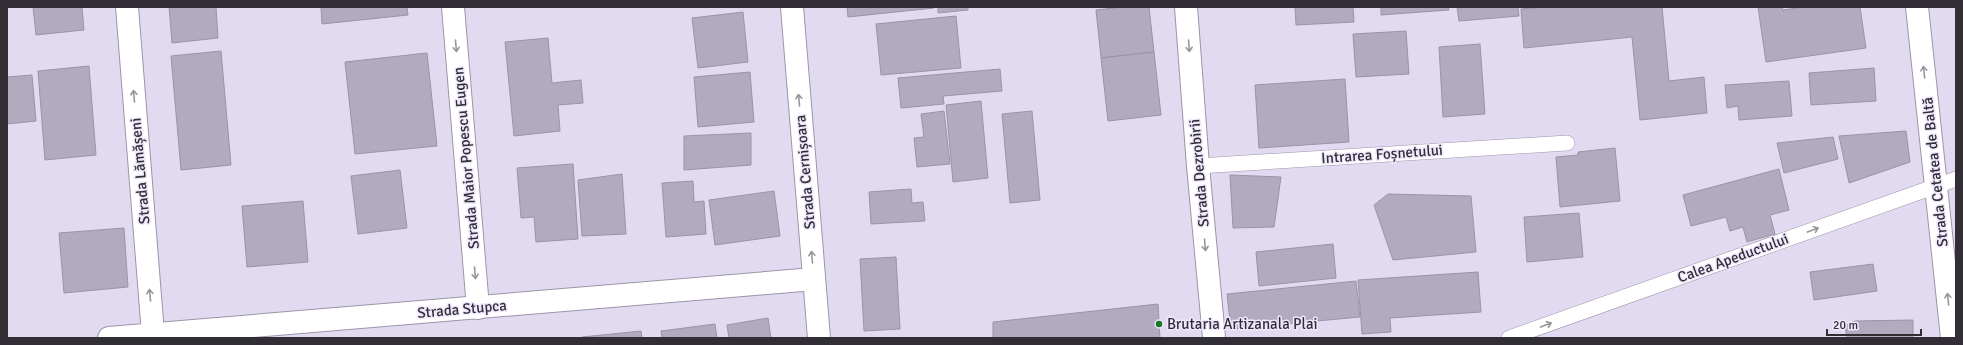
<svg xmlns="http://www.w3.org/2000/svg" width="1963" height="345" font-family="Signika,sans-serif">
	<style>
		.building { fill: #b2abc0; stroke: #9b94a8 }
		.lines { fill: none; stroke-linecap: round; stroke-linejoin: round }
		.lane-casing { stroke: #9c95a9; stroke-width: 16 }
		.street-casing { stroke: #9c95a9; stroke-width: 24 }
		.secondary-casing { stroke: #9c95a9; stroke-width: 24 }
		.lane { stroke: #fff; stroke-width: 15 }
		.street { stroke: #fff; stroke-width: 22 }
		.secondary { stroke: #fff; stroke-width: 22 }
		.oneway { stroke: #98969a }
		.poi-dot { fill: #177728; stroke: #efe8fd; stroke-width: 1.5 }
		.labels { text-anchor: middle; stroke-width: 3; stroke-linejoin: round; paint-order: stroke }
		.street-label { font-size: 15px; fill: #312e36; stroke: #efe8fd }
		.poi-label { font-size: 15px; fill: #312e36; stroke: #efe8fd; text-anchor: start }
	</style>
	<rect width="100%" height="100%" fill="#e2daf0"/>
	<g class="building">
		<polygon points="33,7 82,7 84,30 36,35"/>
		<polygon points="169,7 216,7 218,38 172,43"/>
		<polygon points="321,7 407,7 408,15 322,24"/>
		<polygon points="847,7 934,7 934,8 848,17"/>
		<polygon points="938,7 968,7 968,10 938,13"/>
		<polygon points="1123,7 1149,7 1154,52 1101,58 1096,10"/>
		<polygon points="1295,7 1353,7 1354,22 1296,25"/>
		<polygon points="1381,7 1448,7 1449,10 1381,15"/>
		<polygon points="1457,7 1518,7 1519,16 1459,21"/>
		<polygon points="1544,7 1662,7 1669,81 1704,77 1707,113 1640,120 1632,37 1524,48 1521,9"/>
		<polygon points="1758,7 1782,7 1783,10 1804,7 1860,7 1866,48 1766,62"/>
		<polygon points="743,12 748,62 698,68 692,18"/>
		<polygon points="956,16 961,68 881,75 876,24"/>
		<polygon points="1406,31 1409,74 1356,77 1353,34"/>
		<polygon points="548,38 552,83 581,80 583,103 558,105 560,131 514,136 505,42"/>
		<polygon points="1480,44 1485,114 1443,117 1439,47"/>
		<polygon points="221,51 231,165 181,170 171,56"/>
		<polygon points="1154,52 1161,115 1108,121 1101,58"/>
		<polygon points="427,53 437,146 355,154 345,62"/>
		<polygon points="89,66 96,155 45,160 38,71"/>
		<polygon points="1874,68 1876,101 1811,105 1809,73"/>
		<polygon points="1000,69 1002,91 943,96 944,104 901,108 898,78"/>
		<polygon points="750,72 754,122 698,127 694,77"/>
		<polygon points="32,75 36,121 7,124 7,77"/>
		<polygon points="1345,79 1349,142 1259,148 1255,85"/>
		<polygon points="1789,81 1792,116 1739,120 1738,106 1727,108 1725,85"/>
		<polygon points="981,101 988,178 953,182 946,105"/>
		<polygon points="944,111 950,164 917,167 914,138 924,137 921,114"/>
		<polygon points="1032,111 1040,200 1010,203 1002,114"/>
		<polygon points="1906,131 1910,162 1849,183 1839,136"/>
		<polygon points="751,133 751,165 684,170 684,136"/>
		<polygon points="1833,137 1838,159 1784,173 1777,143"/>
		<polygon points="1615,148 1620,201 1560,207 1556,157 1578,155 1578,152"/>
		<polygon points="573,164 578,239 536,242 534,217 521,218 517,168"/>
		<polygon points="1779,169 1789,210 1770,215 1775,234 1747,242 1743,227 1730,231 1726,217 1691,226 1683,195"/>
		<polygon points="400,170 407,228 358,234 351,176"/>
		<polygon points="622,174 626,234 582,236 578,180"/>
		<polygon points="1230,175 1281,177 1274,227 1233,228"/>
		<polygon points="693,181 694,202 704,201 706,234 666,237 662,183"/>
		<polygon points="911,189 912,203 923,202 925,221 871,224 869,192"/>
		<polygon points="774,191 780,236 715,245 709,200"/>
		<polygon points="1388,194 1471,196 1476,252 1393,260 1374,205"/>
		<polygon points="303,201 308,262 247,267 242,206"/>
		<polygon points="1579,213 1583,257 1527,262 1524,217"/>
		<polygon points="124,228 128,287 64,293 59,233"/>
		<polygon points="1333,244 1336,278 1259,286 1256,252"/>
		<polygon points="896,257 900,329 864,331 860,259"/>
		<polygon points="1873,264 1877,291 1814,300 1810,272"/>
		<polygon points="1478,272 1481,312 1390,318 1391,332 1362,334 1358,280"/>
		<polygon points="1356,281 1360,317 1231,329 1227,294"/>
		<polygon points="1158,304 1160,338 993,338 993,322"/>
		<polygon points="768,318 771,338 729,338 727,325"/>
		<polygon points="1913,320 1913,338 1847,338 1845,326 1855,321"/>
		<polygon points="715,324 717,338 662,338 661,331"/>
		<polygon points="641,331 642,338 582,338 582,337"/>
	</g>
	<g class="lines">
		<g class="lane-casing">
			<g id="lane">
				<polyline points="1198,166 1567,143"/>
				<polyline points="1509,338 1956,179"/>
			</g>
		</g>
		<g class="street-casing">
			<g id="street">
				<polyline points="127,7 153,334"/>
				<polyline points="453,7 478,308"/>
				<polyline points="1917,7 1952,338"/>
				<polyline points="109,338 814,279"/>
			</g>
		</g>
		<g class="secondary-casing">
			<g id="secondary">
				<polyline points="792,7 819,338"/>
				<polyline points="1186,7 1198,166 1214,338"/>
			</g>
		</g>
		<use href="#lane" class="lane"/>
		<use href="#street" class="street"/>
		<use href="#secondary" class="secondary"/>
	</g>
	<defs><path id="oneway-shaft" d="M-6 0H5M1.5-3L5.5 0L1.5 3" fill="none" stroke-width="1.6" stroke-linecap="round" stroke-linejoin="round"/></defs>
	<g class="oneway">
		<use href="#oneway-shaft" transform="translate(456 46) rotate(85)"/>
		<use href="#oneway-shaft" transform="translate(1189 46) rotate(86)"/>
		<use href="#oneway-shaft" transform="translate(1924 72) rotate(-96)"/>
		<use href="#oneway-shaft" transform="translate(134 96) rotate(-95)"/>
		<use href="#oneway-shaft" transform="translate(799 100) rotate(-95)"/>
		<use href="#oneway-shaft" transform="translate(1813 230) rotate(-20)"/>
		<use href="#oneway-shaft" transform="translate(1205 245) rotate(85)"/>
		<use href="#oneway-shaft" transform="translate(812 257) rotate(-95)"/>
		<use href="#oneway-shaft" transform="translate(475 273) rotate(85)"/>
		<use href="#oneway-shaft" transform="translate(150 295) rotate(-95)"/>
		<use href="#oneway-shaft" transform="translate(1948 299) rotate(-96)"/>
		<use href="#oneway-shaft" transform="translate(1546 325) rotate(-20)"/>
	</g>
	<circle class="poi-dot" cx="1159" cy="324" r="4"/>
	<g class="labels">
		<g class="street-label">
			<text transform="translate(1382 154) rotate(-4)" y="5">Intrarea Foșnetului</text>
			<text transform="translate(466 158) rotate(-95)" y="5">Strada Maior Popescu Eugen</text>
			<text transform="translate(140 171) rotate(-95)" y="5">Strada Lămășeni</text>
			<text transform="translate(805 172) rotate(-95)" y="5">Strada Cernișoara</text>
			<text transform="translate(1935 172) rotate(-96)" y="5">Strada Cetatea de Baltă</text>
			<text transform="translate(1199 173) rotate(-95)" y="5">Strada Dezrobirii</text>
			<text transform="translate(1733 258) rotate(-20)" y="5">Calea Apeductului</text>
			<text transform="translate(462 309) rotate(-5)" y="5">Strada Stupca</text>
		</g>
		<g class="poi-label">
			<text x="1167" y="329">Brutaria Artizanala Plai</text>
		</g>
	</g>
	<rect width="1963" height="345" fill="none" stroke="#312e36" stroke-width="16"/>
	<path d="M1827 329v6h94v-6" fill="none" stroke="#312e36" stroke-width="2"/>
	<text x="1833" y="329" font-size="12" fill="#312e36" stroke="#efe8fd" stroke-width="3" paint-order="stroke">20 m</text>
</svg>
